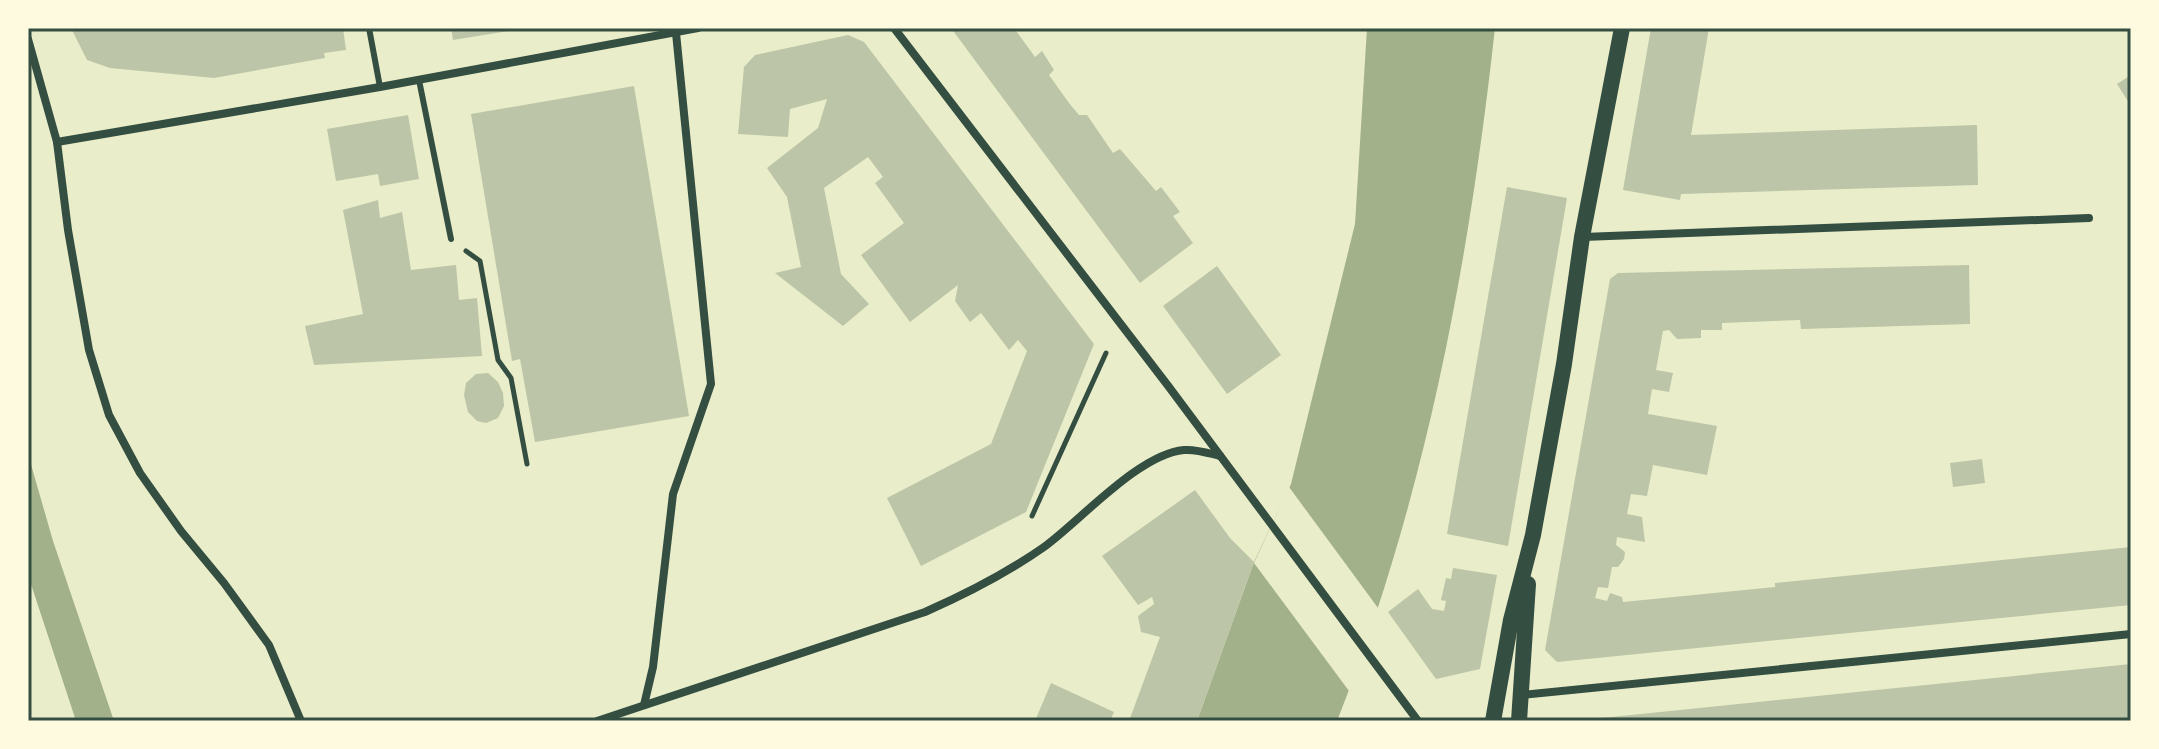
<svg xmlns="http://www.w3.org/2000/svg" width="2159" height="749" font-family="'Space Grotesk',sans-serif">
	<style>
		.water { fill: #a3b18a }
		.pier { fill: #e9edc9 }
		.building { fill: #bcc5a7 }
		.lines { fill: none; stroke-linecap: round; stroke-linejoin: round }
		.path { stroke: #344e41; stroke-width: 5 }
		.service { stroke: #344e41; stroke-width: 6 }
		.minor { stroke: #344e41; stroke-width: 8 }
		.secondary { stroke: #344e41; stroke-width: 16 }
		.neatline { fill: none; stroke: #344e41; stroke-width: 3 }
	</style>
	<rect width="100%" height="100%" fill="#e9edc9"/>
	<g class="water">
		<path d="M 1367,28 L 1495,28 C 1469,264 1425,499 1337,721 L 1197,721 L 1254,562 L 1291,484 L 1355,224 Z"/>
		<polygon points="28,454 53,541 114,721 76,721 28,575"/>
	</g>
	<polygon class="pier" points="1289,487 1381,612 1352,695 1254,563"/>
	<g class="building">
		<polygon points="71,28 343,28 346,50 324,53 325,58 214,78 110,68 87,60"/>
		<polygon points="451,28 513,28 514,30 453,40"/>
		<polygon points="951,28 1014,28 1035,57 1042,51 1054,70 1049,75 1069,103 1079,115 1087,115 1113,153 1120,149 1156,191 1161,187 1180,212 1173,216 1193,243 1140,283"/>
		<polygon points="1651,28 1709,28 1691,135 1977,125 1978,185 1681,194 1680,200 1623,190"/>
		<polygon points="848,35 864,42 1094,344 1026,512 921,566 887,498 991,444 1027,351 1018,340 1009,350 981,313 970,322 955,301 958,285 910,322 861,255 904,223 875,183 883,177 868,157 824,188 841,274 869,304 843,326 775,273 801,267 787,197 767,168 818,128 827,99 790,109 788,137 738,134 744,67 755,55"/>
		<polygon points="2131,75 2131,106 2117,84"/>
		<polygon points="634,86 689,416 535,442 520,359 512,361 471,114"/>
		<polygon points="408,115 419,179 380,186 378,174 336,181 327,129"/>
		<polygon points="1507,187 1567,198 1508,546 1447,534"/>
		<polygon points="378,200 380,218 402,212 411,270 456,265 459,300 477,298 482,356 314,365 305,326 363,314 343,210"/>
		<polygon points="1969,265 1970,324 1801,329 1800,320 1722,323 1722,330 1701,330 1701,338 1677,339 1669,330 1663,331 1656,370 1673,373 1669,392 1652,389 1648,414 1717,426 1707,475 1653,465 1647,496 1631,494 1627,514 1642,517 1645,542 1617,537 1616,545 1625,552 1624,559 1618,567 1612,567 1608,588 1598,587 1595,598 1607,601 1610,593 1622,597 1623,602 1775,587 1775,583 2131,547 2131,605 1557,662 1545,650 1610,279 1618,273"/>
		<polygon points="1217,266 1281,355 1227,394 1163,306"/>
		<polygon points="488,373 498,382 503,393 504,406 498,418 486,423 477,421 468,412 464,395 466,383 476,374"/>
		<polygon points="1982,459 1985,483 1953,487 1950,463"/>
		<polygon points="1195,490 1230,538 1254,562 1197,721 1129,721 1160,637 1141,632 1138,616 1154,604 1152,597 1138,605 1102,556"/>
		<polygon points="1453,568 1497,575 1480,669 1436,679 1388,612 1418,589 1432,609 1444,611 1446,601 1441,600 1446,578 1451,579"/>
		<polygon points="2131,664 2131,721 1592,721 1592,719"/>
		<polygon points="1051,683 1114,712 1110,721 1035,721"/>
	</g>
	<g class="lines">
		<g class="path">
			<polyline points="466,251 480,261 498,360 511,378 527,464"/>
			<polyline points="1032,516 1106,353"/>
		</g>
		<g class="service">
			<polyline points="369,28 380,87"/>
			<polyline points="419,80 451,239"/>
		</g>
		<g class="minor">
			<polyline points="894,28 1169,387 1418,721"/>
			<polyline points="28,39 57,142 68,230 89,350 109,415 140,473 181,531 224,583 269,645 301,721"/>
			<polyline points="57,142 380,87 698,28"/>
			<polyline points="1583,237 2089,218"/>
			<polyline points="1522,695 2131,634"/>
			<polyline points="644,705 653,667 673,494 711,384 676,33"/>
			<path d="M 597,721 L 925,612 C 966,594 1007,573 1044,547 C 1081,520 1139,454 1184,450 C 1197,449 1208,453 1220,456"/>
		</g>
		<g class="secondary">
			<polyline points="1493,721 1511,620 1533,535 1564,364 1582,237 1622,28"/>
			<polyline points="1519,721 1528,584"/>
		</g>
	</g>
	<rect width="2159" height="749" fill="none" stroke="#fefae0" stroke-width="60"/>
	<rect x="30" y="30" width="2099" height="689" class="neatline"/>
</svg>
